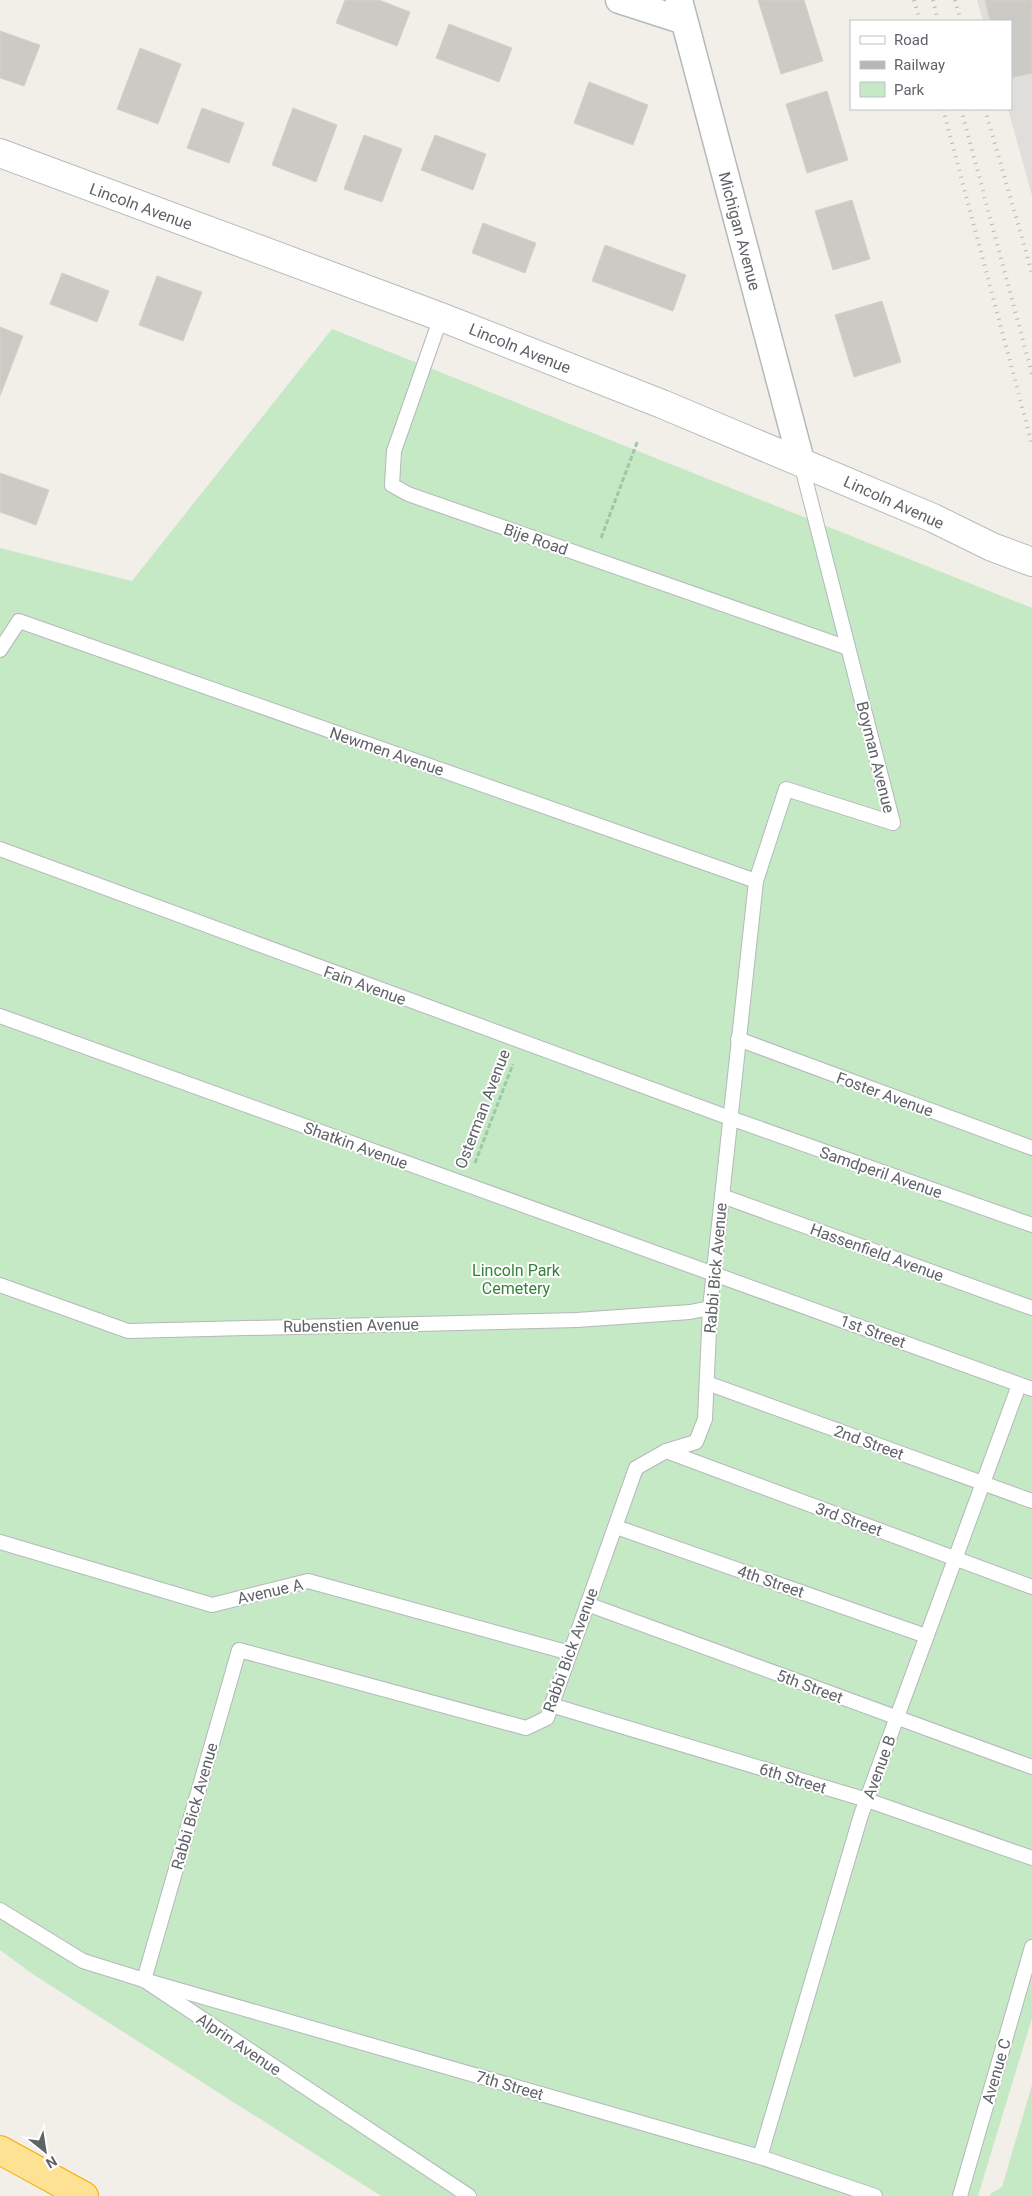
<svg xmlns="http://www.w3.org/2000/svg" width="1032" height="2196" font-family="Roboto,sans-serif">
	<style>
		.industrial { fill: #e0deda }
		.green { fill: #c5e8c5 }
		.building { fill: #cccac5; stroke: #d6d1c6 }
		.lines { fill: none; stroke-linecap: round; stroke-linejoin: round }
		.lane-casing { stroke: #b5b8bc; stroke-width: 16 }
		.street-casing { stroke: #b5b8bc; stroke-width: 29 }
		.secondary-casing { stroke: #b6babf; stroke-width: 30 }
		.highway-casing { stroke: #f9ab00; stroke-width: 30 }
		.path { stroke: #9cc7a9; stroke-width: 3; stroke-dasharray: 5 2.5; stroke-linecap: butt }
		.lane { stroke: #fff; stroke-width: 14 }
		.street { stroke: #fff; stroke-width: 26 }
		.secondary { stroke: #fff; stroke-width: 28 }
		.highway { stroke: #fde293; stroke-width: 28 }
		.rail { stroke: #b6b7b8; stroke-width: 4; stroke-dasharray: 1 6; stroke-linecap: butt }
		.labels { text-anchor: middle; stroke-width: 4; stroke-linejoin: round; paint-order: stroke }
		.street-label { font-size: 16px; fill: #5f6368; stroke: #fff }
		.park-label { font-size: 16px; fill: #348238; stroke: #fff }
	</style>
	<rect width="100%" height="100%" fill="#f1efe8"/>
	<polygon class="industrial" points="977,0 1032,0 1032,196 1008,109 1011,109 1011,21 983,21"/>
	<g class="green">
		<polygon points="332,329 1032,608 1032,2018 978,2196 381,2196 34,1975 0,1950 0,548 132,581"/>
		<polygon points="1032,2085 1032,2196 991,2196 990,2194 1002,2187"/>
	</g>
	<g class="building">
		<polygon points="345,0 379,0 410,12 397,46 336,23"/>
		<polygon points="758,0 804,0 823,61 781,74"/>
		<polygon points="985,0 1032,0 1032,73 1011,78 1011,21 990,21"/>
		<polygon points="449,24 512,48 499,82 436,58"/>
		<polygon points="0,31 40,45 24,86 0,78"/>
		<polygon points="140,48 181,64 158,124 117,109"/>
		<polygon points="589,82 648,105 633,145 574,123"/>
		<polygon points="827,91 848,160 807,173 786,104"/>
		<polygon points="202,108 244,123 229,163 187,148"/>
		<polygon points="293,108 337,125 316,182 272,165"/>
		<polygon points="364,135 402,149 382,202 344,189"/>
		<polygon points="435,135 486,154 473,190 421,170"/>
		<polygon points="852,200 870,259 833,270 815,211"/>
		<polygon points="483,223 536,243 525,273 472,253"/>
		<polygon points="605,245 686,275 673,311 592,281"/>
		<polygon points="62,273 109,291 97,322 50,304"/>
		<polygon points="157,276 202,292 183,341 139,325"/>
		<polygon points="882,301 901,362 854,377 835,315"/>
		<polygon points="0,327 23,336 0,396"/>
		<polygon points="0,473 49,490 36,525 0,512"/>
	</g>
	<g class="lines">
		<g class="lane-casing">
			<g id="lane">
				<polyline points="441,317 394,451 392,485 408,494 848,648"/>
				<polyline points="801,463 893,823"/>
				<polyline points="0,650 19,621 756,881"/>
				<polyline points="0,849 730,1118 1032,1225"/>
				<polyline points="0,1016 1032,1389"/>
				<polyline points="738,1039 1032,1148"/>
				<polyline points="722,1196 1032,1308"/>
				<polyline points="0,1285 128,1331 577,1320 690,1312 710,1308"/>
				<polyline points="707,1383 1032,1501"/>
				<polyline points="666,1451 1032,1587"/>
				<polyline points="616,1527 926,1636"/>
				<polyline points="0,1542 212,1605 308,1581 570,1653"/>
				<polyline points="587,1604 1032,1767"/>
				<polyline points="551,1705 867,1800 1032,1858"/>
				<polyline points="0,1910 83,1961 144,1980 469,2196"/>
				<polyline points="144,1980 239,1650 526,1728 547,1718 636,1468 666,1451 696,1442 705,1419 710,1308 756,881 786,789 893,823"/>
				<polyline points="144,1980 760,2157 875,2196"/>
				<polyline points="760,2157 861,1815 1019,1385"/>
				<polyline points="960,2196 1032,1947"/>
			</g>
		</g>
		<g class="street-casing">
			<g id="street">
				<polyline points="619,0 684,21"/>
				<polyline points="679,0 801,461"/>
			</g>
		</g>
		<g class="secondary-casing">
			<polyline id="secondary" points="0,153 441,317 662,404 933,518 992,547 1032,562"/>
		</g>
		<g class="highway-casing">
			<polyline id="highway" points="0,2150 84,2196"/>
		</g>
		<g class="path">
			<polyline points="601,538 638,440"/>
			<polyline points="475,1163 513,1064"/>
		</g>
		<use href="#lane" class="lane"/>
		<use href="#street" class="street"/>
		<use href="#secondary" class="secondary"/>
		<use href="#highway" class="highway"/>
		<g class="rail">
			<polyline points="914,0 920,21"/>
			<polyline points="933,0 938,21"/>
			<polyline points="955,0 961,21"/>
			<polyline points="943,109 1032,444"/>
			<polyline points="961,109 1032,374"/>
			<polyline points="985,109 1032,273"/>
		</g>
	</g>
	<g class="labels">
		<g class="street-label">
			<text transform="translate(141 206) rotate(20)" y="6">Lincoln Avenue</text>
			<text transform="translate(740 231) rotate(75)" y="6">Michigan Avenue</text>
			<text transform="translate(520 348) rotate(22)" y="6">Lincoln Avenue</text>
			<text transform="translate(894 502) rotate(24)" y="6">Lincoln Avenue</text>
			<text transform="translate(536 539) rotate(19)" y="6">Bije Road</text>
			<text transform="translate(387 751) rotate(19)" y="6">Newmen Avenue</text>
			<text transform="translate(876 757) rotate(76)" y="6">Boyman Avenue</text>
			<text transform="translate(365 985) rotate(20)" y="6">Fain Avenue</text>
			<text transform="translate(885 1094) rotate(20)" y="6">Foster Avenue</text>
			<text transform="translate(482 1109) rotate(-69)" y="6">Osterman Avenue</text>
			<text transform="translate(356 1145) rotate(20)" y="6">Shatkin Avenue</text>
			<text transform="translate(881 1172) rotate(19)" y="6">Samdperil Avenue</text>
			<text transform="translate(877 1252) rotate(20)" y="6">Hassenfield Avenue</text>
			<text transform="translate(715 1268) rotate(-85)" y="6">Rabbi Bick Avenue</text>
			<text transform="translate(351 1325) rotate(-1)" y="6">Rubenstien Avenue</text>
			<text transform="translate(873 1331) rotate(20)" y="6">1st Street</text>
			<text transform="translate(869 1442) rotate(20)" y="6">2nd Street</text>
			<text transform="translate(849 1519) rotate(20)" y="6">3rd Street</text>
			<text transform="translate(771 1581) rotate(19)" y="6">4th Street</text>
			<text transform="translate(270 1591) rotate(-13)" y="6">Avenue A</text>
			<text transform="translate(570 1650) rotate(-70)" y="6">Rabbi Bick Avenue</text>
			<text transform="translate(810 1686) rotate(20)" y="6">5th Street</text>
			<text transform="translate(879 1767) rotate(-70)" y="6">Avenue B</text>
			<text transform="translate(793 1778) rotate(17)" y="6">6th Street</text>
			<text transform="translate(194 1806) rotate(-74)" y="6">Rabbi Bick Avenue</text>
			<text transform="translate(239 2044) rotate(34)" y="6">Alprin Avenue</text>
			<text transform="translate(996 2071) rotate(-74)" y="6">Avenue C</text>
			<text transform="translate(510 2085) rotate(16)" y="6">7th Street</text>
		</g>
		<g class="park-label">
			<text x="516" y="1276">Lincoln Park<tspan x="516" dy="18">Cemetery</tspan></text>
		</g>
	</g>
	<rect x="850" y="20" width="162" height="90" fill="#ffffff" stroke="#bfc1c3"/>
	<rect x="860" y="36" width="25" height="8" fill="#ffffff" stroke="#bfc1c3"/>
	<text x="894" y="45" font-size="15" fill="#5f6368">Road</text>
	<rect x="860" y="61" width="25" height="8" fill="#b6b7b8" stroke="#bfc1c3"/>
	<text x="894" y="70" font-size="15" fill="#5f6368">Railway</text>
	<rect x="860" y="82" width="25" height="15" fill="#c5e8c5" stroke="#bfc1c3"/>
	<text x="894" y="95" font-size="15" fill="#5f6368">Park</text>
	<g transform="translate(45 2151) rotate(150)" stroke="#ffffff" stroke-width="4" paint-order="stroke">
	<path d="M0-4L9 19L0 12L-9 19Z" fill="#5f6368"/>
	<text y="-8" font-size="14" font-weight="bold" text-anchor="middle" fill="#5f6368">N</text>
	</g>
</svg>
